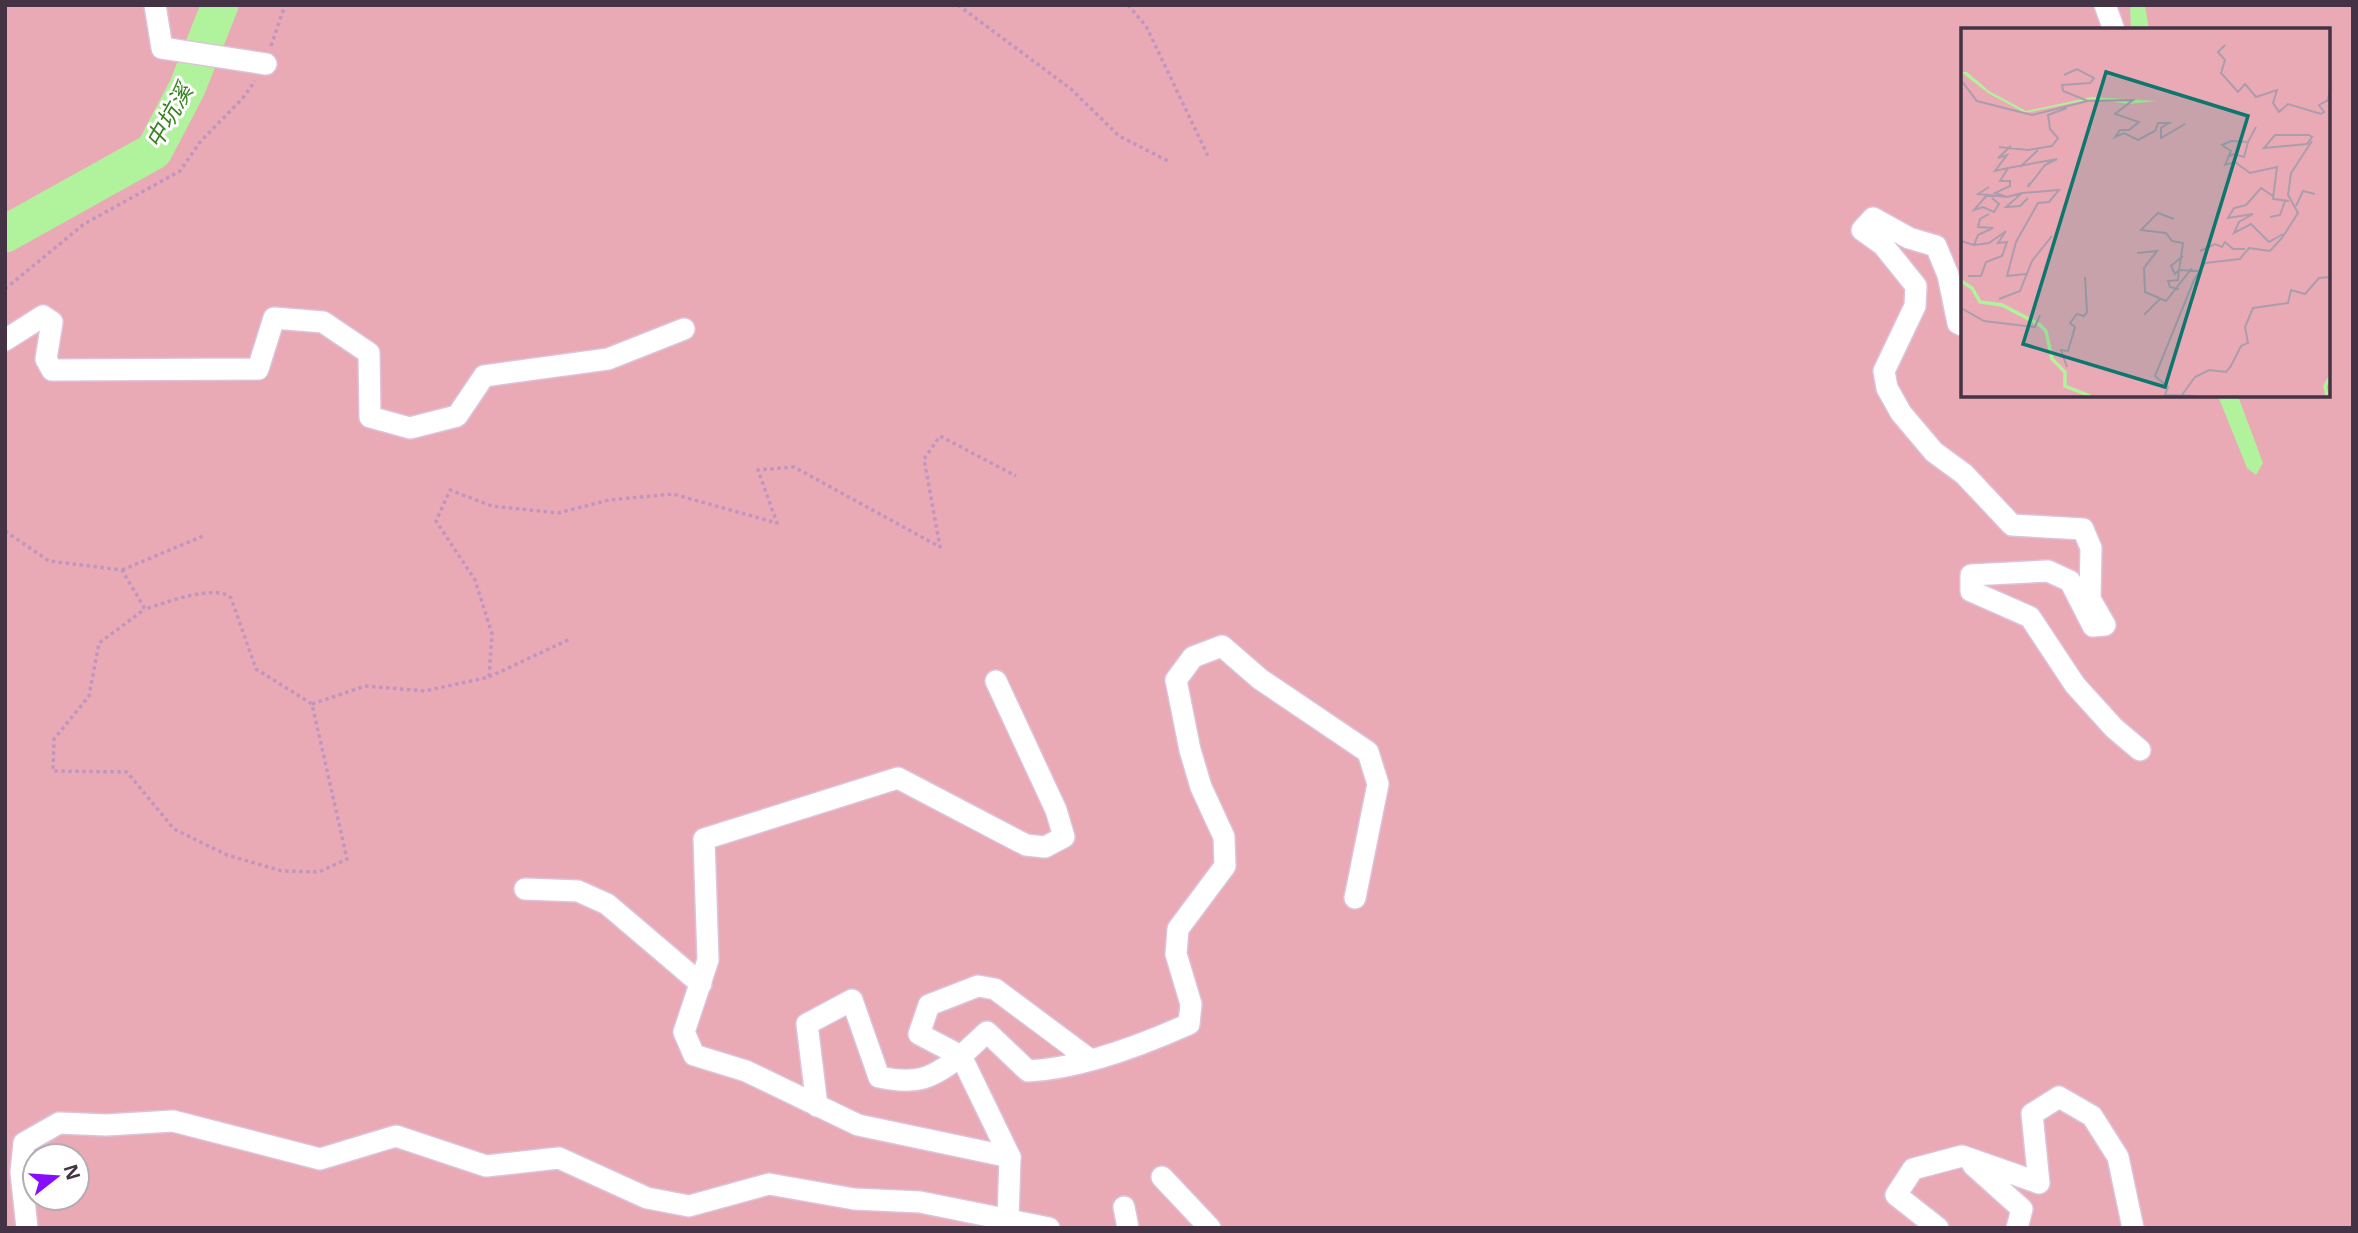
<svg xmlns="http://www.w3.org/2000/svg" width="2358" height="1233" font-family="'Noto Sans','Noto Sans TC',sans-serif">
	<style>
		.green { fill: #e9aab6; fill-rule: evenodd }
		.water { fill: #b1f29c }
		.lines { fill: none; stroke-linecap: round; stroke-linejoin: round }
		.river { stroke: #b1f29c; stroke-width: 37 }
		.minor-casing { stroke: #dcc3db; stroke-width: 24 }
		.path { stroke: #c096c0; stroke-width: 3.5; stroke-dasharray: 3.5 3.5; stroke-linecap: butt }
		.minor { stroke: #fff; stroke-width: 21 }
		.labels { text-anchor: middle; stroke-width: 6; stroke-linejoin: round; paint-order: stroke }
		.water-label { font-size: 23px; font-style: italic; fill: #388222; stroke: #fff }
		.inset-river { fill: none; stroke: #b1f29c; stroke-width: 3.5 }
		.inset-road { fill: none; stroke: #ac9dac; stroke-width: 2 }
		.view { fill: #0f766e; fill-opacity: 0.15; stroke: #0f766e; stroke-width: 3.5 }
		.inset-edge { fill: none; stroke: #434; stroke-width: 3.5 }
	</style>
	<rect width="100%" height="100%" fill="#f2e3f2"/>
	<path class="green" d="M 5,5 L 2353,5 L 2353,1228 L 5,1228 ZM 1962,30 L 2328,30 L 2328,396 L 1962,396 ZM 35,1156 L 77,1156 L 77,1198 L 35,1198 Z"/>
	<g class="water">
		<polygon points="2130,5 2145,5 2149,30 2131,30"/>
		<polygon points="2218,396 2238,396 2263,463 2256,475 2247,468"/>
	</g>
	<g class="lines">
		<polyline class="river" points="5,234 154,151 187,88 220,5"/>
		<g class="minor-casing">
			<g id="minor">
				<polyline points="155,5 162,48 266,64"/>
				<polyline points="2105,5 2114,30"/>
				<polyline points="1962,325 1958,323 1948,275 1936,246 1909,238 1873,218 1862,230 1883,245 1916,286 1915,306 1884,371 1887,388 1901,413 1934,452 1964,474 2012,525 2083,529 2091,548 2090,599 2105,625 2093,626 2070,581 2048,571 1971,575 1971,591 2030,617 2075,685 2114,728 2140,750"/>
				<polyline points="5,340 43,316 52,322 46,359 52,370 258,369 274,318 323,322 369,353 370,417 410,428 457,416 484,376 608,359 684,329"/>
				<polyline points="996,681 1056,810 1064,837 1045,847 1026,845 898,778 704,839 708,960 684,1032 694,1055 746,1071 858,1125 1010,1157"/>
				<polyline points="525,889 578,891 607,904 701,984"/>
				<path d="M 817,1106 L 807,1024 L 852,1000 L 879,1077 C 917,1085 931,1079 961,1056 L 919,1034 L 929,1005 L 978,986 L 995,989 L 1089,1059"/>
				<polyline points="1973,1165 2022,1209 2017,1228"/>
				<polyline points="1162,1177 1210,1228"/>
				<polyline points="1124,1207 1128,1228"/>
				<path d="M 1008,1219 L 1010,1157 L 961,1056 L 987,1032 L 1028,1071 C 1078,1069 1142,1045 1189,1024 L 1191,1004 L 1176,954 L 1178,929 L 1225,866 L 1224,837 L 1201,787 L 1190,750 L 1176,680 L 1193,657 L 1222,646 L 1260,679 L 1368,752 L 1378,784 L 1355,898"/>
				<polyline points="27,1228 21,1172 24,1143 59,1123 106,1125 173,1121 320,1159 396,1136 486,1166 559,1158 647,1198 689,1206 769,1184 854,1199 920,1202 1049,1228"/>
				<polyline points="1938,1228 1896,1195 1913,1169 1962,1156 2039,1183 2032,1114 2059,1097 2092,1116 2118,1157 2133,1228"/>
			</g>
		</g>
		<g class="path">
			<polyline points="958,5 1071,89 1119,136 1168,161"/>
			<polyline points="1128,5 1146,26 1208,156"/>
			<polyline points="271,46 285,5"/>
			<polyline points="5,289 84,224 180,171 200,142 242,99 255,81"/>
			<path d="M 5,531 L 49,561 L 122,570 L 145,609 C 165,603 216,583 231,598 L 256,669 L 312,704 L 347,859 L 319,872 L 282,871 L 227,855 L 174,829 L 127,772 L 53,771 L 54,739 L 89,696 L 99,643 L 145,609"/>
			<polyline points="122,570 203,536"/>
			<polyline points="489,677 570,639"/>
			<polyline points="312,704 365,686 425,691 489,677 492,634 475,580 436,521 450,490 492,506 558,513 609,500 673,494 777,523 758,470 794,467 940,547 924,459 940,436 1016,476"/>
		</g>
		<use href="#minor" class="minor"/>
	</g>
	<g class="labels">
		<g class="water-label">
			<text transform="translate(169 116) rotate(-60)" y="8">中坑溪</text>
		</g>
	</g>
	<g transform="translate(1961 28)">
		<rect width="369" height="369" fill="#f2e3f2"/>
		<path d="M 0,1 L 369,1 L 369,368 L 0,368 Z" fill="#e9aab6"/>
		<path d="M 0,44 L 6,44 L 28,63 L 65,83 L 131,69 L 196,73 L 168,76 L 131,71 L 64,85 L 27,65 Z" fill="#b1f29c"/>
		<path class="inset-river" d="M 0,253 L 11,260 L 19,274 L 41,277 L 79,297 L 85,303 L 91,331 L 104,344 L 104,358 L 129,368M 366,368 L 364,358 L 370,347"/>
		<path class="inset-road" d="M 264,17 L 257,24 L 264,32 L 260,45 L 277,64 L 284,56 L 295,69 L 316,62 L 312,75 L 318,84 L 327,76 L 360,86 L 363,84 L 358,77 L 367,72 L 370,56M 0,52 L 16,73 L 71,87 L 127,73 L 102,63 L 101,57 L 129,55 L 133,50 L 116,41 L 103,47M 127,73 L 172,72 L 154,86 L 178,94 L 168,102 L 159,102 L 154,109 L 163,105 L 177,112 L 194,103 L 197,95 L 208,95 L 200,100 L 200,110 L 224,96M 295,99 L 287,114 L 270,113 L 261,117 L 270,123 L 264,137 L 274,134 L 289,145 L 316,139 L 312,171 L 328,173M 314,107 L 348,107 L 351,109 L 346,116 L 303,120 ZM 38,119 L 67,122 L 91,118 L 97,110 L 89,101 L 87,87 L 106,80M 267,129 L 273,126 L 283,129 L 287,114M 59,139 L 77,122M 47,140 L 96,131 L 84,137 L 67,159 L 68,155M 28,159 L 17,166 L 46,169 L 34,165 L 49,158 L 49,153 L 39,153 L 47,140 L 34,143 L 46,127 L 37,130 L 50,118M 61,165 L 98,162 L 88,174 L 77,175 L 55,214 L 46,248 L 65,246M 27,166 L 13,182 L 22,179 L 33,184 L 38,176 L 31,170M 312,168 L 300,160 L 285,177 L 273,180 L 267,190 L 292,186 L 278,194 L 273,205 L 290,196 L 308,214 L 322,206M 46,169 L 61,165 L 45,179 L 59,178 L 67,170M 335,178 L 342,163 L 354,166M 309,189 L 319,187 L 324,173M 213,191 L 197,185 L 180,202 L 205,205 L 211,213 L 222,215 L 218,242 L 238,243M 0,213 L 13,217 L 17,207 L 32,200 L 17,199 L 19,191 L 28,186M 239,223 L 254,216 L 261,219 L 264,214 L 272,221 L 284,221M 176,225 L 196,223 L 183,240 L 184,264 L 205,273 L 231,240M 7,248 L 20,248 L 25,234 L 41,228 L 46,214 L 37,215 L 45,203 L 28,215 L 13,217M 218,261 L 209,259 L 207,253 L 217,252 L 218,242 L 214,246 L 210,238 L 222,228M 38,271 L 59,263 L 71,233 L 91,208M 0,280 L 23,293 L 74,299 L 79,287M 183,287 L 200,270M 106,339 L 100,322 L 107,323 L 114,299 L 109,295 L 116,286 L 123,288 L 126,284 L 124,249M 221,367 L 234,349 L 248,342 L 265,344 L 270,338 L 280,318 L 287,315 L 284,299 L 292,280 L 327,275 L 330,262 L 344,266 L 358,250 L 370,249M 236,368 L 204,367 L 207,359 L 194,348 L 233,252 L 244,235 L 279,231 L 288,220 L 309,223 L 321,210 L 337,185 L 327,167 L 330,145 L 351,113"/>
		<path class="view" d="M 145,44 L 287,88 L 204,359 L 62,316 Z"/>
		<rect width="369" height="369" class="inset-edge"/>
	</g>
	<rect width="2358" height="1233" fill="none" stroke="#443344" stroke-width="14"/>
	<g transform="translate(56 1177) rotate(73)"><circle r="33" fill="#ffffff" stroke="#b4adb4" stroke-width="2"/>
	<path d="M0-5L12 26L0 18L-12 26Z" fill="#870dff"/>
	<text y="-10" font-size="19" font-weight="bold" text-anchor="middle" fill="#443344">N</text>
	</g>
</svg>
